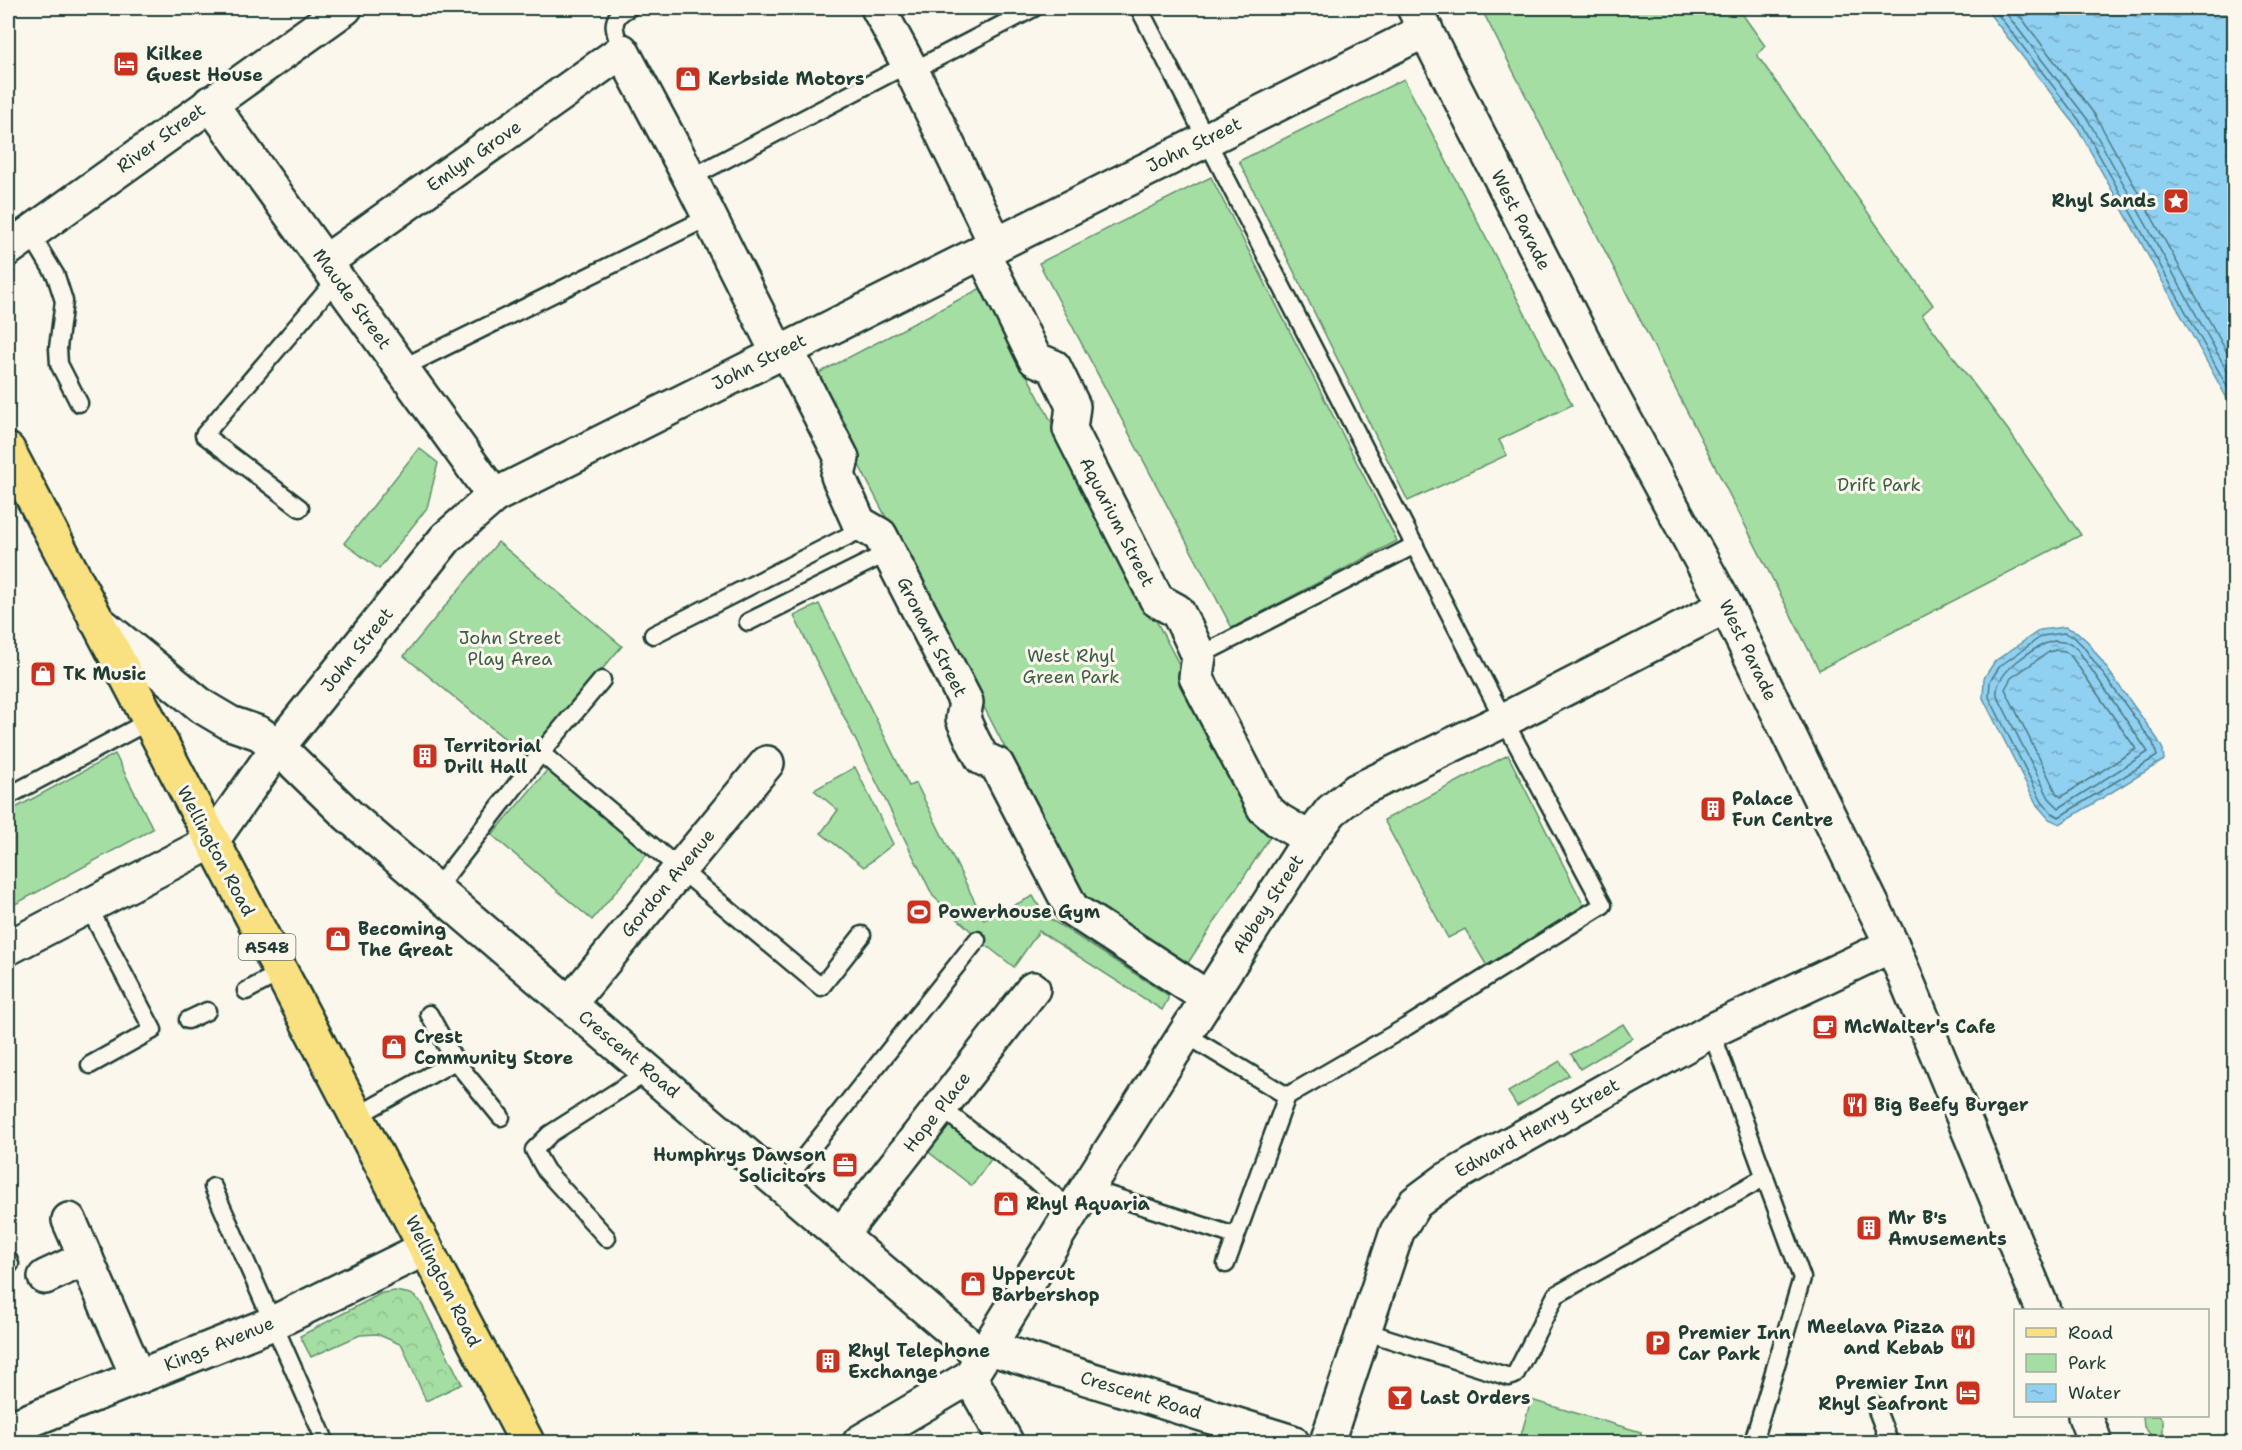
<svg xmlns="http://www.w3.org/2000/svg" width="2242" height="1450" font-family="'Shantell Sans',sans-serif">
	<style>
		.green { fill: #a4dea3; stroke: #628e6c; stroke-width: 1.5 }
		.forest { fill: url(#forest-crowns); stroke: #628e6c; stroke-width: 1.5 }
		.water { fill: url(#water-ripples); stroke: #6395a5; stroke-width: 1.5 }
		.lines { fill: none; stroke-linecap: round; stroke-linejoin: round }
		.shore { stroke: #4c7880; stroke-width: 1.5 }
		.service-casing { stroke: #1f3d34; stroke-width: 21 }
		.minor-casing { stroke: #1f3d34; stroke-width: 38 }
		.secondary-casing { stroke: #1f3d34; stroke-width: 38 }
		.primary-casing { stroke: #1f3d34; stroke-width: 38 }
		.service { stroke: #fbf7ec; stroke-width: 16 }
		.minor { stroke: #fbf7ec; stroke-width: 33 }
		.secondary { stroke: #fbf7ec; stroke-width: 33 }
		.primary { stroke: #f9e181; stroke-width: 33 }
		.labels { text-anchor: middle; stroke-width: 6; stroke-linejoin: round; paint-order: stroke }
		.shield { fill: #fbf7ec; stroke: #61756b; stroke-width: 1.5 }
		.shield-label { font-size: 16px; font-weight: bold; fill: #1f3d34 }
		.poi-label { font-size: 18px; font-weight: bold; fill: #1f3d34; stroke: #fbf7ec; text-anchor: start }
		.street-label { font-size: 18px; fill: #1f3d34; stroke: #fbf7ec }
		.park-label { font-size: 18px; fill: #3a5d4a; stroke: #fbf7ec }
	</style>
	<defs>
		<pattern id="forest-crowns" width="20" height="18" patternUnits="userSpaceOnUse" patternTransform="scale(1.5)"><rect width="20" height="18" fill="#a4dea3"/><path d="M2 6a3 3 0 1 1 6 0M12 15a3 3 0 1 1 6 0" fill="none" stroke="#8dbf8d"/></pattern>
		<pattern id="water-ripples" width="26" height="14" patternUnits="userSpaceOnUse" patternTransform="scale(1.5)"><rect width="26" height="14" fill="#90d0f1"/><path d="M2 4q2-2 4 0t4 0M15 11q2-2 4 0t4 0" fill="none" stroke="#75aac4"/></pattern>
	</defs>
	<rect width="100%" height="100%" fill="#fbf7ec"/>
	<filter id="ink" filterUnits="userSpaceOnUse"><feTurbulence type="fractalNoise" baseFrequency=".0167" numOctaves="2"/><feDisplacementMap in="SourceGraphic" scale="12" xChannelSelector="R" yChannelSelector="G"/><feConvolveMatrix kernelMatrix="1 2 1 2 8 2 1 2 1" color-interpolation-filters="sRGB"/></filter>
	<g filter="url(#ink)">
		<g class="green">
			<polygon points="1481,8 1738,8 1765,46 1757,55 1933,305 1922,315 2008,430 2081,535 1819,670"/>
			<polygon points="1404,79 1572,405 1499,440 1507,455 1408,501 1239,161"/>
			<polygon points="1211,177 1397,541 1232,628 1039,263"/>
			<polygon points="981,288 1270,837 1188,963 1090,906 1080,893 813,376"/>
			<polygon points="419,448 438,463 427,508 379,569 344,543"/>
			<polygon points="498,542 622,646 527,757 404,656"/>
			<polygon points="819,604 909,786 916,783 984,920 1033,896 1044,915 1168,995 1168,999 1162,1010 1039,931 1014,967 987,946 933,896 794,616"/>
			<polygon points="115,754 153,829 8,908 8,812"/>
			<polygon points="1508,755 1585,908 1487,966 1465,929 1448,938 1384,820"/>
			<polygon points="855,767 893,844 864,867 821,833 838,810 814,790"/>
			<polygon points="549,768 649,852 592,920 492,835"/>
			<polygon points="1623,1024 1632,1038 1580,1069 1571,1054"/>
			<polygon points="1560,1061 1569,1075 1517,1106 1508,1092"/>
			<polygon points="947,1123 992,1158 972,1186 926,1150"/>
			<polygon points="1531,1400 1641,1432 1638,1442 1519,1442"/>
			<polygon points="2143,1416 2159,1416 2163,1420 2163,1442 2157,1442 2144,1427"/>
		</g>
		<polygon class="forest" points="395,1291 411,1294 420,1301 462,1384 426,1401 402,1345 377,1334 360,1335 311,1357 300,1336 382,1293"/>
		<g class="water">
			<polygon points="1985,8 2234,8 2234,411 2077,127"/>
			<polygon points="2065,627 2077,632 2088,642 2158,740 2163,750 2164,760 2060,824 2049,819 2037,805 1983,698 1984,678 1995,661 2040,630"/>
		</g>
		<g class="lines">
			<g class="shore">
				<polyline points="1993,8 2082,124 2234,399"/>
				<polyline points="2002,8 2088,120 2234,383"/>
				<polyline points="2014,8 2095,115 2234,365"/>
				<polygon points="2064,633 2074,637 2083,646 2153,743 2157,756 2059,817 2052,813 2042,802 1989,697 1990,681 2000,666 2042,636"/>
				<path d="M 2054,641 L 2070,643 L 2078,650 L 2148,752 L 2059,808 L 2049,798 L 1997,695 C 1994,673 2035,645 2054,641 Z"/>
				<polygon points="2056,650 2065,651 2071,656 2136,749 2061,797 2057,794 2005,689 2011,678 2049,652"/>
			</g>
			<g class="service-casing">
				<g id="service">
					<polyline points="1139,8 1504,720 1603,905 1406,1027 1287,1096 1226,1264"/>
					<path d="M 622,51 C 615,33 607,18 629,8"/>
					<polyline points="912,71 1034,8"/>
					<polyline points="690,178 908,64"/>
					<polyline points="30,233 56,276 64,301 58,348 59,364 79,403"/>
					<polyline points="402,368 709,217"/>
					<polyline points="300,508 204,435 337,279"/>
					<polyline points="748,622 889,552"/>
					<polyline points="653,635 866,527"/>
					<polyline points="1199,656 1415,545"/>
					<polyline points="541,753 821,987 862,935"/>
					<polyline points="8,796 149,721"/>
					<polyline points="435,890 541,753 602,680"/>
					<polyline points="88,906 153,1030 90,1065"/>
					<polyline points="246,991 280,973"/>
					<polyline points="429,1014 455,1061 501,1117"/>
					<polyline points="188,1020 207,1011"/>
					<polyline points="1711,1031 1802,1278 1753,1442"/>
					<polyline points="1185,1034 1287,1096"/>
					<polyline points="940,1107 1073,1210"/>
					<polyline points="357,1116 455,1061"/>
					<polyline points="782,1185 977,940"/>
					<polyline points="213,1187 323,1436"/>
					<polyline points="1087,1188 1235,1236"/>
					<polyline points="607,1238 546,1171 534,1150 550,1134 649,1071"/>
					<polyline points="8,1259 10,1264 8,1265"/>
					<polyline points="1364,1331 1509,1377 1515,1375 1556,1295 1765,1177"/>
					<polyline points="1875,1405 1888,1439 1887,1442"/>
				</g>
			</g>
			<g class="minor-casing">
				<g id="minor">
					<polyline points="878,8 912,71 996,244"/>
					<polyline points="210,103 494,496"/>
					<polyline points="8,249 345,8"/>
					<polyline points="982,251 1035,359 1054,367 1073,406 1070,429 1157,600 1177,611 1187,630 1199,656 1196,677 1264,808 1278,820 1310,839"/>
					<polyline points="325,262 622,51 690,178 778,353"/>
					<polyline points="786,349 842,458 838,476 859,523 880,535 966,702 963,719 973,741 982,758 997,765 1072,909 1208,998"/>
					<polyline points="96,620 203,707 230,723 259,733 278,747 348,815 983,1357"/>
					<polyline points="8,948 211,842 278,747 446,538 494,496 1426,30"/>
					<polyline points="569,1004 767,763"/>
					<polyline points="69,1220 138,1377"/>
					<polyline points="841,1235 1033,989"/>
					<polyline points="45,1277 86,1258"/>
					<polyline points="990,1348 1292,1442"/>
					<polyline points="970,1377 1006,1442"/>
					<polyline points="8,1429 273,1323 426,1248"/>
					<polyline points="860,1442 970,1377 1073,1210 1208,998 1310,839 1331,811 1356,791 1504,720 1726,606"/>
					<polyline points="1327,1442 1397,1232 1415,1203 1446,1180 1711,1031 1892,945"/>
				</g>
			</g>
			<g class="secondary-casing">
				<g id="secondary">
					<polyline points="1414,8 1607,387 1726,606 1892,945 2043,1310"/>
					<polyline points="2085,1416 2095,1442"/>
				</g>
			</g>
			<g class="primary-casing">
				<polyline id="primary" points="8,450 527,1442"/>
			</g>
			<use href="#service" class="service"/>
			<use href="#minor" class="minor"/>
			<use href="#secondary" class="secondary"/>
			<use href="#primary" class="primary"/>
		</g>
	</g>
	<defs>
		<g id="hotel-square" transform="scale(1.35)"><rect x="-9" y="-9" width="18" height="18" rx="4" fill="#c8321e" stroke="#fbf7ec"/><path d="M-6-4.5h1.5V1H6V5H4.5V3h-9V5H-6ZM-4 0a1.8 1.8 0 1 1 3.6 0ZM.5 0V-2.5h3Q6-2.5 6 0Z" fill="#fff"/></g>
		<g id="shop-square" transform="scale(1.35)"><rect x="-9" y="-9" width="18" height="18" rx="4" fill="#c8321e" stroke="#fbf7ec"/><path d="M-5-2.5h2.3a2.7 3.5 0 0 1 5.4 0H5L5.5 6h-11ZM-1.5-2.5h3a1.5 2.3 0 0 0-3 0Z" fill="#fff"/></g>
		<g id="sight-square" transform="scale(1.35)"><rect x="-9" y="-9" width="18" height="18" rx="4" fill="#c8321e" stroke="#fbf7ec"/><path d="M0-6L1.8-2.2L6-1.7L2.9 1.2L3.7 5.4L0 3.3L-3.7 5.4L-2.9 1.2L-6-1.7L-1.8-2.2Z" fill="#fff"/></g>
		<g id="building-square" transform="scale(1.35)"><rect x="-9" y="-9" width="18" height="18" rx="4" fill="#c8321e" stroke="#fbf7ec"/><path d="M-4-6H4V6H1V3H-1V6H-4ZM-2.5-4.3h1.7v1.8h-1.7ZM.8-4.3h1.7v1.8H.8ZM-2.5-1h1.7V.8h-1.7ZM.8-1h1.7V.8H.8Z" fill="#fff"/></g>
		<g id="stadium-square" transform="scale(1.35)"><rect x="-9" y="-9" width="18" height="18" rx="4" fill="#c8321e" stroke="#fbf7ec"/><path d="M0-5a6.5 5 0 1 0 0 10a6.5 5 0 1 0 0-10ZM-3.5-1.8h7v3.6h-7Z" fill="#fff"/></g>
		<g id="cafe-square" transform="scale(1.35)"><rect x="-9" y="-9" width="18" height="18" rx="4" fill="#c8321e" stroke="#fbf7ec"/><path d="M-5.5-4.5H6V0H3Q3 3.5 0 3.5H-2.5Q-5.5 3.5-5.5 0ZM3-3.2v2h1.7v-2ZM-6 4.5H4V6H-6Z" fill="#fff"/></g>
		<g id="restaurant-square" transform="scale(1.35)"><rect x="-9" y="-9" width="18" height="18" rx="4" fill="#c8321e" stroke="#fbf7ec"/><path d="M-5-6h1v4h1v-4h1v4h1v-4h1v5L-1.5 .5V6h-2V.5L-5-1ZM5-6V6H3V1.5H1.5Q1.5-4 5-6Z" fill="#fff"/></g>
		<g id="office-square" transform="scale(1.35)"><rect x="-9" y="-9" width="18" height="18" rx="4" fill="#c8321e" stroke="#fbf7ec"/><path d="M-6-3h4V-5.5h4V-3h4V5H-6ZM-1-4.5V-3h2v-1.5ZM-6 0V1H6V0Z" fill="#fff"/></g>
		<g id="parking-square" transform="scale(1.35)"><rect x="-9" y="-9" width="18" height="18" rx="4" fill="#c8321e" stroke="#fbf7ec"/><path d="M-3.5-5.5H1a3.5 3.5 0 0 1 0 7H-1V5.5H-3.5ZM-1-3.4V-.6H.8a1.4 1.4 0 0 0 0-2.8Z" fill="#fff"/></g>
		<g id="bar-square" transform="scale(1.35)"><rect x="-9" y="-9" width="18" height="18" rx="4" fill="#c8321e" stroke="#fbf7ec"/><path d="M-6-5H6L.8 .8V4.5H3.5V6h-7V4.5H-.8V.8Z" fill="#fff"/></g>
	</defs>
	<g fill-rule="evenodd">
		<use href="#hotel-square" x="126" y="64"/>
		<use href="#shop-square" x="688" y="79"/>
		<use href="#sight-square" x="2176" y="201"/>
		<use href="#shop-square" x="43" y="674"/>
		<use href="#building-square" x="425" y="756"/>
		<use href="#building-square" x="1713" y="809"/>
		<use href="#stadium-square" x="919" y="912"/>
		<use href="#shop-square" x="338" y="939"/>
		<use href="#cafe-square" x="1825" y="1027"/>
		<use href="#shop-square" x="394" y="1047"/>
		<use href="#restaurant-square" x="1855" y="1105"/>
		<use href="#office-square" x="845" y="1165"/>
		<use href="#shop-square" x="1006" y="1204"/>
		<use href="#building-square" x="1869" y="1228"/>
		<use href="#shop-square" x="973" y="1284"/>
		<use href="#restaurant-square" x="1963" y="1337"/>
		<use href="#parking-square" x="1658" y="1343"/>
		<use href="#building-square" x="828" y="1361"/>
		<use href="#hotel-square" x="1968" y="1393"/>
		<use href="#bar-square" x="1400" y="1398"/>
	</g>
	<g class="labels">
		<rect class="shield" x="238.5" y="934" width="57" height="26" rx="4.5"/>
		<g class="shield-label">
			<text x="267" y="953">A548</text>
		</g>
		<g class="poi-label">
			<text x="146" y="60">Kilkee<tspan x="146" dy="21">Guest House</tspan></text>
			<text x="708" y="85">Kerbside Motors</text>
			<text x="2156" y="207" text-anchor="end">Rhyl Sands</text>
			<text x="63" y="680">TK Music</text>
			<text x="444" y="752">Territorial<tspan x="444" dy="21">Drill Hall</tspan></text>
			<text x="1732" y="805">Palace<tspan x="1732" dy="21">Fun Centre</tspan></text>
			<text x="938" y="918">Powerhouse Gym</text>
			<text x="358" y="935">Becoming<tspan x="358" dy="21">The Great</tspan></text>
			<text x="1844" y="1033">McWalter's Cafe</text>
			<text x="414" y="1043">Crest<tspan x="414" dy="21">Community Store</tspan></text>
			<text x="1874" y="1111">Big Beefy Burger</text>
			<text x="826" y="1161" text-anchor="end">Humphrys Dawson<tspan x="826" dy="21">Solicitors</tspan></text>
			<text x="1026" y="1210">Rhyl Aquaria</text>
			<text x="1888" y="1224">Mr B's<tspan x="1888" dy="21">Amusements</tspan></text>
			<text x="992" y="1280">Uppercut<tspan x="992" dy="21">Barbershop</tspan></text>
			<text x="1944" y="1333" text-anchor="end">Meelava Pizza<tspan x="1944" dy="21">and Kebab</tspan></text>
			<text x="1678" y="1339">Premier Inn<tspan x="1678" dy="21">Car Park</tspan></text>
			<text x="848" y="1357">Rhyl Telephone<tspan x="848" dy="21">Exchange</tspan></text>
			<text x="1948" y="1389" text-anchor="end">Premier Inn<tspan x="1948" dy="21">Rhyl Seafront</tspan></text>
			<text x="1420" y="1404">Last Orders</text>
		</g>
		<g class="street-label">
			<text transform="translate(161 138) rotate(-36)" y="6">River Street</text>
			<text transform="translate(1194 145) rotate(-26)" y="6">John Street</text>
			<text transform="translate(474 156) rotate(-35)" y="6">Emlyn Grove</text>
			<text transform="translate(1521 220) rotate(63)" y="6">West Parade</text>
			<text transform="translate(352 299) rotate(54)" y="6">Maude Street</text>
			<text transform="translate(759 362) rotate(-27)" y="6">John Street</text>
			<text transform="translate(1117 522) rotate(63)" y="6">Aquarium Street</text>
			<text transform="translate(932 637) rotate(63)" y="6">Gronant Street</text>
			<text transform="translate(357 650) rotate(-51)" y="6">John Street</text>
			<text transform="translate(1748 650) rotate(64)" y="6">West Parade</text>
			<text transform="translate(216 851) rotate(62)" y="6">Wellington Road</text>
			<text transform="translate(668 883) rotate(-50)" y="6">Gordon Avenue</text>
			<text transform="translate(1268 904) rotate(-57)" y="6">Abbey Street</text>
			<text transform="translate(629 1054) rotate(40)" y="6">Crescent Road</text>
			<text transform="translate(937 1112) rotate(-52)" y="6">Hope Place</text>
			<text transform="translate(1537 1128) rotate(-29)" y="6">Edward Henry Street</text>
			<text transform="translate(443 1281) rotate(63)" y="6">Wellington Road</text>
			<text transform="translate(219 1344) rotate(-22)" y="6">Kings Avenue</text>
			<text transform="translate(1141 1395) rotate(17)" y="6">Crescent Road</text>
		</g>
		<g class="park-label">
			<text x="1879" y="491">Drift Park</text>
			<text x="510" y="644">John Street<tspan x="510" dy="21">Play Area</tspan></text>
			<text x="1071" y="662">West Rhyl<tspan x="1071" dy="21">Green Park</tspan></text>
		</g>
	</g>
	<rect width="2242" height="1450" fill="none" stroke="#fbf7ec" stroke-width="30"/>
	<rect x="15" y="15" width="2212" height="1420" fill="none" stroke="#1f3d34" stroke-width="2" filter="url(#ink)"/>
	<rect x="2014" y="1309" width="195" height="108" fill="#fbf7ec" stroke="#a3ada2" stroke-width="1.5"/>
	<rect x="2026" y="1328" width="30" height="9" fill="#f9e181" stroke="#a3ada2" stroke-width="1.5"/>
	<text x="2068" y="1339" font-size="18" fill="#1f3d34">Road</text>
	<rect x="2026" y="1354" width="30" height="18" fill="#a4dea3" stroke="#a3ada2" stroke-width="1.5"/>
	<text x="2068" y="1369" font-size="18" fill="#1f3d34">Park</text>
	<rect x="2026" y="1384" width="30" height="18" fill="url(#water-ripples)" stroke="#a3ada2" stroke-width="1.5"/>
	<text x="2068" y="1399" font-size="18" fill="#1f3d34">Water</text>
</svg>
